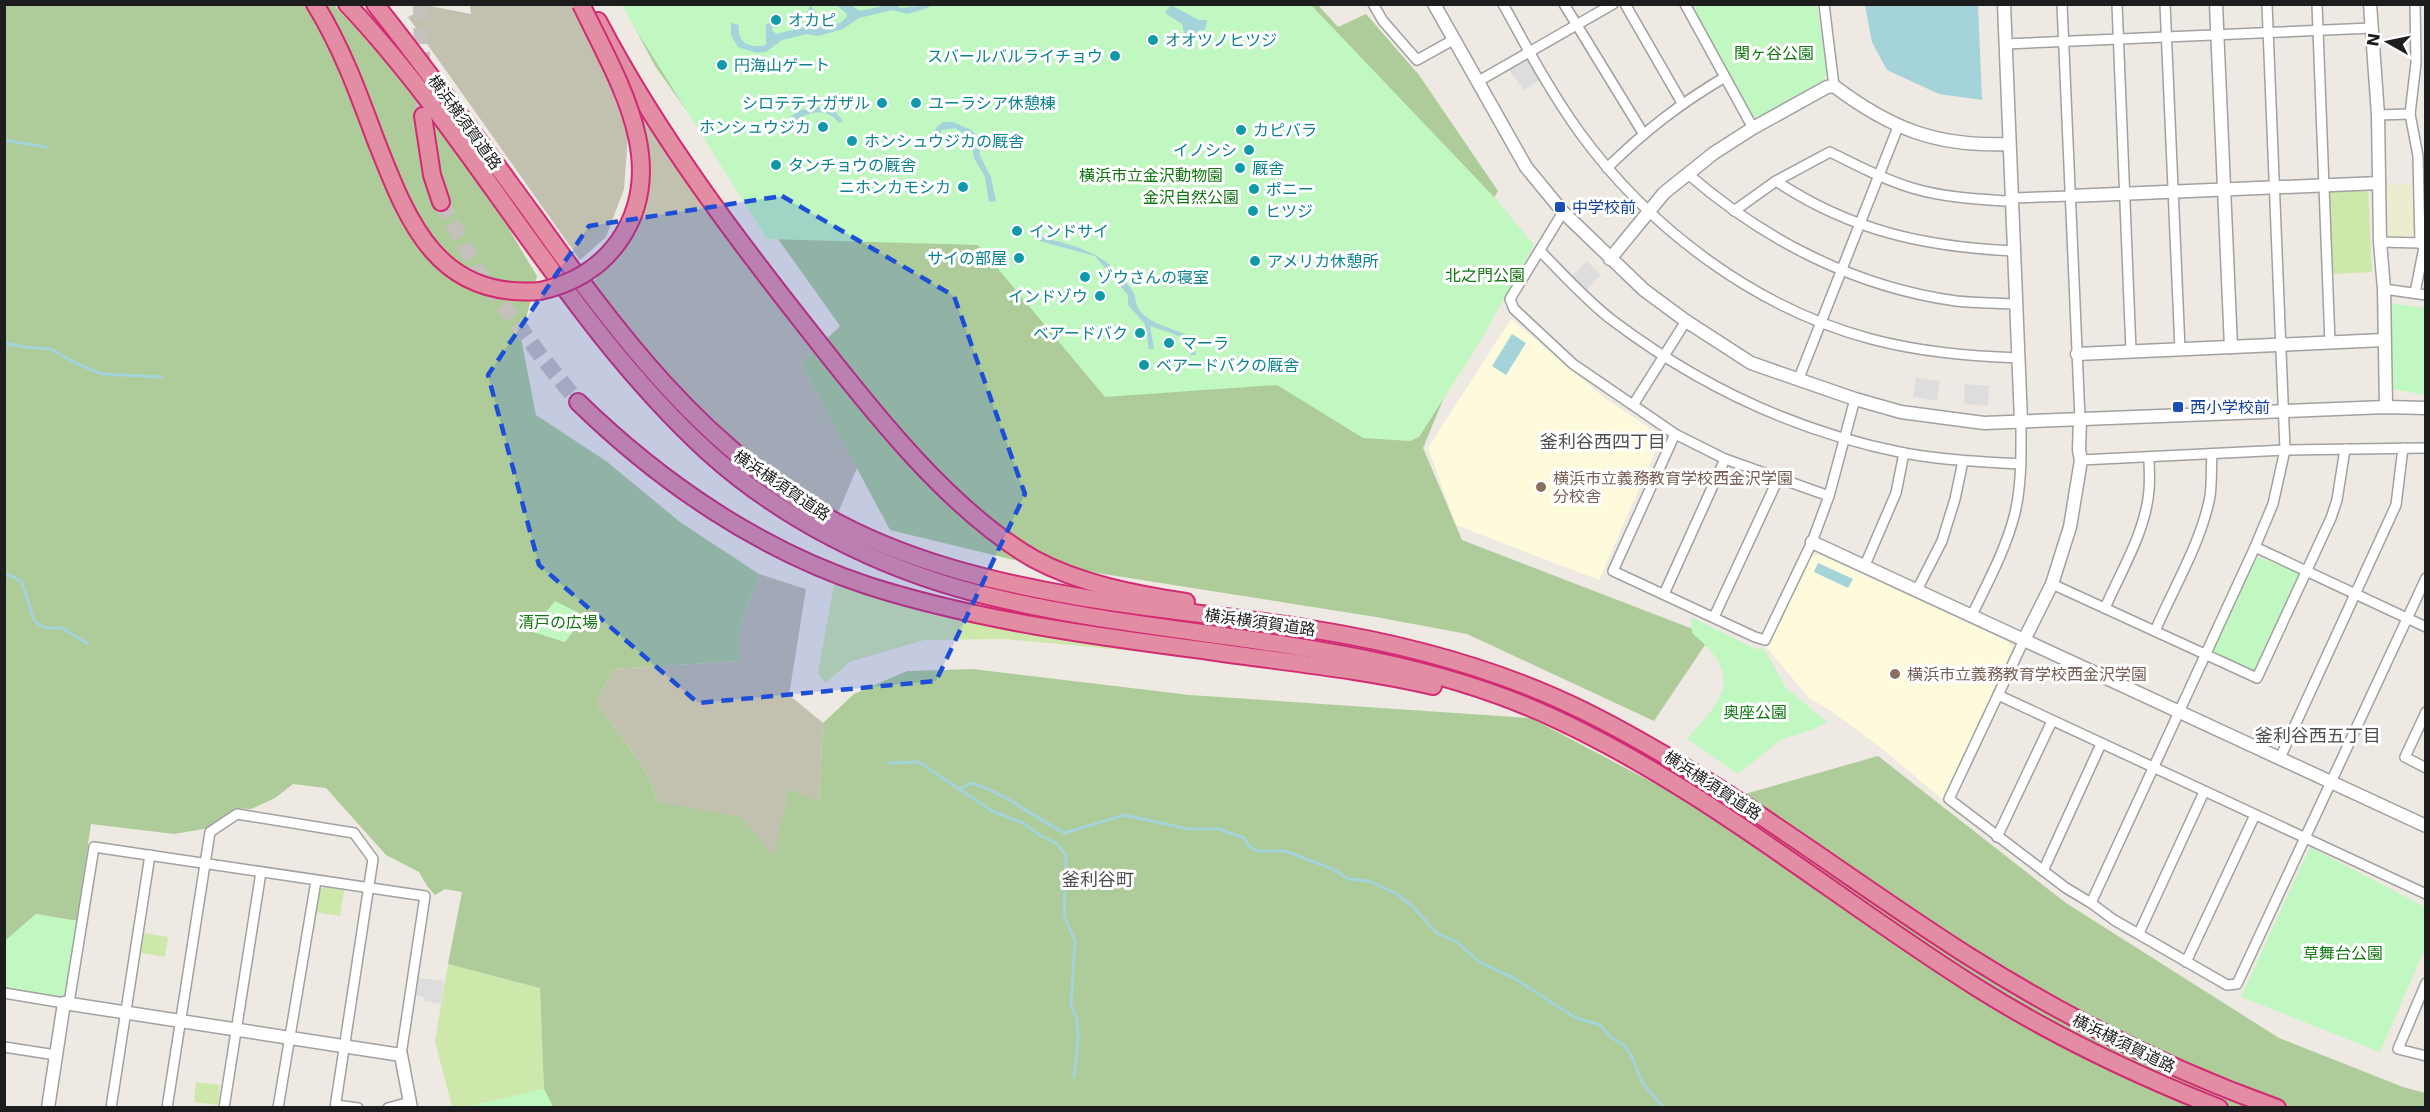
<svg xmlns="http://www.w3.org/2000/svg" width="2430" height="1112" font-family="'DejaVu Sans','Noto Sans JP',sans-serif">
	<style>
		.education { fill: #fefbdc }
		.construction { fill: #c2c0af }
		.farmland { fill: #ececcf }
		.grass { fill: #cee7aa }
		.forest { fill: #adcc99 }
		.park { fill: #c1f7c1 }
		.parking { fill: #ddd }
		.water { fill: #a4d3da }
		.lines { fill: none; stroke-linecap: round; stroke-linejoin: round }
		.stream { stroke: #a4d3da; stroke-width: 3 }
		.motorway-tunnel { stroke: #c4c0bb; stroke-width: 16; stroke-dasharray: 16 8; stroke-linecap: butt }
		.minor-casing { stroke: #a1a1a1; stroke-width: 12 }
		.tertiary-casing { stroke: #a1a1a1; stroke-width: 15 }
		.motorway-casing { stroke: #d22a73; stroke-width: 20 }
		.minor { stroke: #fff; stroke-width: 9 }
		.tertiary { stroke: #fff; stroke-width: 12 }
		.motorway { stroke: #e38da5; stroke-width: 16 }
		.motorway-bridge-casing { stroke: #d22a73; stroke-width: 20; stroke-linecap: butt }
		.motorway-bridge { stroke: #e38da5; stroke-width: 16 }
		.marked { fill: #1d4ed8; fill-opacity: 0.2; stroke: #1d4ed8; stroke-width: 4.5; stroke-dasharray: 12 8; stroke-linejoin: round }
		.culture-dot { fill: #0f9aa8; stroke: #fff; stroke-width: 2 }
		.transit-dot { fill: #1a4fb4; stroke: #fff; stroke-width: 2 }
		.education-dot { fill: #8d6e63; stroke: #fff; stroke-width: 2 }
		.labels { text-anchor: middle; stroke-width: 6; stroke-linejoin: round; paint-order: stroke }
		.culture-label { font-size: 16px; fill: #0d838f; stroke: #fff; text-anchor: start }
		.park-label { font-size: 16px; fill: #10770f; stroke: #fff }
		.street-label { font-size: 16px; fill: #1d1d1d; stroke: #fff }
		.transit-label { font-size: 16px; fill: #164399; stroke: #fff; text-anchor: start }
		.education-label { font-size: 16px; fill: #785e54; stroke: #fff; text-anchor: start }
		.neighbourhood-label { font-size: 18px; fill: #505050; stroke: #fff }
	</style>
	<rect width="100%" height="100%" fill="#eee9e3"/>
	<g class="education">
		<polygon points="1511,319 1606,399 1662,436 1599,580 1456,525 1428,448"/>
		<polygon points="1818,554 2009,642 2012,649 1943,800 1884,750 1831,711 1809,698 1767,648 1810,558"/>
	</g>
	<g class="construction">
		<polygon points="470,5 573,5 610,86 628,135 624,189 606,237 580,260 408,17 430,6 471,14"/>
		<polygon points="626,83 816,350 801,364 857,468 838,513 745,449 672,381 588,282 595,280 624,246 637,223 646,199 647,145"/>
		<polygon points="759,574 806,589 789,695 823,723 819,803 789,789 774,858 658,802 647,773 596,702 614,669 740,661 740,627"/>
	</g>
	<polygon class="farmland" points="2414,184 2416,232 2414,235 2390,236 2386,234 2385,185"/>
	<g class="grass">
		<polygon points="2368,188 2372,272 2333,274 2327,194 2331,189"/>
		<polygon points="834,584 932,615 1145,652 1004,639 924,640 849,662 826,683 818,673"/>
		<polygon points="324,887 344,890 340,916 314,912 318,890"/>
		<polygon points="144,933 168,937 165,957 141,953"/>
		<polygon points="448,964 540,988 544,1089 466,1107 452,1107 435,1041"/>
		<polygon points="196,1082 220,1085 218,1105 194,1102"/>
	</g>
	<g class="forest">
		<path d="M 5,5 L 334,5 C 388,62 447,130 490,197 C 506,223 521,250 537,276 L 521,338 L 536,415 L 606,461 L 680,522 L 759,574 L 740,627 L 740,661 L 614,669 L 596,702 L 647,773 L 658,802 L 742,817 L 773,857 L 789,789 L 819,802 L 823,723 L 854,694 L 907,671 L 972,669 L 1190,695 L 1531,718 L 1699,807 L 1878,756 L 2066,903 L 2279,1038 L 2403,1087 L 2425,1093 L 2425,1107 L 553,1107 L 544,1089 L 540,988 L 448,964 L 462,892 L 445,889 L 435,895 L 427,886 L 419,872 L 386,855 L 326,788 L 293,784 L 275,798 L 251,809 L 235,808 L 209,828 L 174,834 L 91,824 L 77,921 L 36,914 L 5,941 Z"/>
		<polygon points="623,5 1318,5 1338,27 1366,14 1419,75 1498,191 1431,301 1460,359 1423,448 1462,540 1711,636 1654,721 1467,634 1376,617 1014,560 890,530 801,364 840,326 655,66"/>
	</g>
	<g class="park">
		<polygon points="622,5 1311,5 1496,199 1534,245 1481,340 1419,437 1410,441 1363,438 1277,385 1105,397 978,245 767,239 633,25"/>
		<polygon points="1688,5 1817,5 1827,73 1823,81 1759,117 1752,116"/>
		<polygon points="2389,303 2425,308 2425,395 2393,389"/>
		<polygon points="2259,557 2297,572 2298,575 2255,671 2250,671 2213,654 2214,648 2256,559"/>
		<polygon points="555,601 585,616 565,642 530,631"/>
		<path d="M 1691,617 L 1756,649 L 1764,649 L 1785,687 L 1827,722 L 1812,730 L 1782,739 L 1738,774 L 1687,739 C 1724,697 1745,677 1692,633 Z"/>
		<polygon points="2310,847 2425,907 2425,948 2380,1052 2241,997"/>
		<polygon points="36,914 77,921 65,994 60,997 5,988 5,941"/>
		<polygon points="544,1089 553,1107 466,1107"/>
	</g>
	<g class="parking">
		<polygon points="1525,61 1530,62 1541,79 1524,90 1508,69"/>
		<polygon points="1587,261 1601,275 1585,291 1571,277"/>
		<polygon points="1916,377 1940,381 1937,401 1913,397"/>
		<polygon points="1965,384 1989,386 1988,406 1964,404"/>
		<polygon points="419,978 444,981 441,1004 424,1001 424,997 416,995"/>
	</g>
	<g class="water">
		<path d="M 810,5 L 817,13 L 817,25 L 820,27 L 840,23 L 847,17 L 846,13 L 836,5 L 851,5 L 860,11 L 887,5 L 898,5 L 900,8 L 932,5 L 925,9 L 907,14 L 892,10 L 859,18 L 843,29 L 818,36 L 806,34 L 782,40 L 766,52 L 757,53 L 738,47 L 731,35 L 731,23 L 739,25 C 736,43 751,49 766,45 L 766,24 L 773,22 L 772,30 L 776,34 L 805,27 L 809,22 L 810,17 L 807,12 Z"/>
		<polygon points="1171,5 1199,20 1207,20 1205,30 1199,30 1190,41 1181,43 1184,33 1182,24 1165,13"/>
		<polygon points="1865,5 1978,5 1982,100 1939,94 1887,70 1872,42"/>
		<path d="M 820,107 L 832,108 L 843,121 L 839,123 C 826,106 810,112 794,121 L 791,116 L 801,110 Z"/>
		<polygon points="943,122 953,122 971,130 975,134 979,143 980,156 991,177 996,201 989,202 985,177 974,158 970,137 955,128 942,130 937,141 931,139 937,127"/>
		<path d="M 1037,236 C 1079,247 1105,251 1131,289 C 1139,300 1132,305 1145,316 C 1158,327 1178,329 1192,338 L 1196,355 L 1191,355 C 1187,333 1169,333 1150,326 L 1154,349 L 1149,349 L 1145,324 L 1128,305 L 1128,295 L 1095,256 L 1036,240 Z"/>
		<polygon points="1512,334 1526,343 1506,375 1492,366"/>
		<polygon points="1818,563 1853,579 1848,588 1814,572"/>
	</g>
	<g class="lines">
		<g class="stream">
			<polyline points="4,140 46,147"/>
			<polyline points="4,343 24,347 51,349 73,362 102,374 162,377"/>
			<polyline points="4,575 12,576 22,582 33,618 38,624 46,628 62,628 88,644"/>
			<polyline points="889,763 919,762 992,811 1023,823 1041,836 1056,843 1066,855 1064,916 1075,941 1071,1006 1077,1019 1078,1040 1074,1077"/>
			<path d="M 959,790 L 971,783 C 1006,793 1033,817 1065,833 L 1124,815 L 1188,829 L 1219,829 L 1244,838 L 1249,846 L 1257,851 L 1285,851 L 1333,869 L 1348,879 L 1369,881 L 1397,894 L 1412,906 L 1437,933 L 1457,942 L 1479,962 L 1514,978 L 1576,1018 L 1600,1025 L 1612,1038 L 1624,1045 L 1632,1057 L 1643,1084 L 1664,1108"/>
		</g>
		<g class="motorway-tunnel">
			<polyline points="421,4 423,116"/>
			<polyline points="441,202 476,268 541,356 578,402"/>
		</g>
		<g class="minor-casing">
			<g id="minor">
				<polyline points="1373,4 1383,21 1417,60 1453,40"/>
				<path d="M 1503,4 C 1527,48 1551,93 1580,133 C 1650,229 1755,308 1871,339 C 1920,352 1969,356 2019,358"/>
				<polyline points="1564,4 1643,133"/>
				<polyline points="1625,4 1682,103"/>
				<polyline points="1685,4 1753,128"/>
				<polyline points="1824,4 1834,86"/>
				<polyline points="2062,4 2080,419"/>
				<polyline points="2117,4 2131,351"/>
				<polyline points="2165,4 2180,349"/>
				<polyline points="2317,4 2330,343"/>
				<polyline points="2006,44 2371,28"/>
				<polyline points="1477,82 1613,4"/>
				<polyline points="2378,115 2410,114"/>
				<path d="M 1607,168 C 1646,130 1678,105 1725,77"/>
				<path d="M 1688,174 C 1764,240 1855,287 1956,301 C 1976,303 1996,303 2015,304"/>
				<path d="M 1776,181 C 1851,231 1926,247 2014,251"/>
				<path d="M 1734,211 L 1776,181 L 1830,152 C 1856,165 1883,179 1912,188 C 1942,197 1974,199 2005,201 L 2013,198 L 2071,196"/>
				<polyline points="1563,212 1510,299 1514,309 1573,364 1675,434 1725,459 1829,496"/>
				<polyline points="2380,242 2420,243 2418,156 2410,114 2416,63 2415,4"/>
				<path d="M 1540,251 C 1563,274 1586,300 1612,320 C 1698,385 1797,432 1904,453 C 1942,460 1982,462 2021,464"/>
				<polyline points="2384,289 2426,295"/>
				<polyline points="2415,293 2424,247 2420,243"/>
				<polyline points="1799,378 1898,127"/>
				<polyline points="1633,405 1686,321"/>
				<polyline points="1675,434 1613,571 1755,637 1765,640 1812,542 1829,496 1855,399"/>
				<polyline points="2081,460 2285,450 2426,448"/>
				<polyline points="2255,547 2426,627"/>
				<polyline points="1865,565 1896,493 1904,453"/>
				<polyline points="2052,584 2257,678 2331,518 2337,500 2345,449"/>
				<polyline points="1917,590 1942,541 1955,499 1963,461"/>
				<polyline points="1664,594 1725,459"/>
				<path d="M 2105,608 C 2121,571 2146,531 2149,490 C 2150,479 2149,467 2149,457"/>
				<path d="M 1972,615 C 1988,582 2006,549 2015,513 C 2022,483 2021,451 2021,421"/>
				<polyline points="1714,617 1778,479"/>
				<path d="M 2155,631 C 2173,589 2202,541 2210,496 C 2212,483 2211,468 2212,454"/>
				<polyline points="2024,640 1949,799 2066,888 2091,903 2114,920 2227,985 2237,984 2426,578"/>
				<polyline points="1998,695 2426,894"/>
				<polyline points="2426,712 2405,757 2426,768"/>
				<polyline points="2280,758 2396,505 2403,448"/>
				<polyline points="1997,837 2052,721"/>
				<polyline points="2043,871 2101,744"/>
				<polyline points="2091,903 2255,547 2273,504 2285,450 2267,4"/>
				<polyline points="2139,933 2204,792"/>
				<polyline points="2186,962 2255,815"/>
				<polyline points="2426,983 2398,1049 2426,1056"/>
				<polyline points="4,993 64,1003"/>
				<polyline points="69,1003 94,847 425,896 401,1055"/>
				<polyline points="4,1047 56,1055"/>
				<polyline points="336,1105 358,1108"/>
				<polyline points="111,1108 150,855"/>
				<polyline points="167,1108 210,832 237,814 354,833 373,859 335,1108"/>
				<polyline points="224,1108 261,872"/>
				<polyline points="278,1108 316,881"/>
				<polyline points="388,1108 410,1102"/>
			</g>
		</g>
		<g class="tertiary-casing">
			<g id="tertiary">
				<polyline points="1434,4 1526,167 1563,212 1644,290 1686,321 1751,363 1855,399 1901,412 1984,423 2386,407 2426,408"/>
				<polyline points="2004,4 2021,421"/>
				<polyline points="2216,4 2231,347"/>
				<polyline points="2370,4 2378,115 2380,242 2384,289 2386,407"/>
				<polyline points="2071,196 2379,183"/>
				<path d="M 1610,259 L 1664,193 L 1714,153 L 1753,128 L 1827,87 L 1834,86 C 1891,129 1937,147 2009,144"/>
				<polyline points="2077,354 2384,340"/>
				<polyline points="1812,542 2426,826"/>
				<polyline points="2024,640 2052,584 2063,549 2070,527 2081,460 2079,450 2080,419"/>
				<polyline points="48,1108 64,1003 401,1055 411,1108"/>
			</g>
		</g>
		<g class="motorway-casing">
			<g id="motorway">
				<path d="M 315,4 C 341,46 358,92 375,138 C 407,219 435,299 540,291"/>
				<path d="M 347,4 C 479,144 566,322 708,452 C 782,519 879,568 976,593 C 1169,643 1375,633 1558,720 C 1709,791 1836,899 1976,987 C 2052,1035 2136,1075 2219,1108"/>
				<path d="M 375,4 C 430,73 481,144 533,215 C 615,330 699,444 825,516 C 901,559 987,581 1074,596 C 1152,610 1232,616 1311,629 C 1405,644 1499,669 1584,711 C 1721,779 1841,875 1970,957 C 2067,1018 2168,1069 2277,1108"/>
				<path d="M 598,21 C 658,136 738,241 818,342 C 876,416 952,512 1034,559 C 1080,584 1135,594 1186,602"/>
				<polyline points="423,116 432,175 441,202"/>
				<path d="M 578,402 C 660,482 759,550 869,586 C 979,621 1095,636 1209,651 C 1284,662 1359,669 1433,686"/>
			</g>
		</g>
		<use href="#minor" class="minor"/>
		<use href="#tertiary" class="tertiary"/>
		<use href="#motorway" class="motorway"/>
		<g class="motorway-bridge-casing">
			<path id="motorway-bridge" d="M 540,291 C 572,284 600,268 619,241 C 673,164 615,76 581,4"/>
		</g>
		<use href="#motorway-bridge" class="motorway-bridge"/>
	</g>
	<path class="marked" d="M 782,196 L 954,296 L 1025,494 L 936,681 L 698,703 L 539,565 L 488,375 L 589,226 Z"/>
	<g class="culture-dot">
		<circle cx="776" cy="20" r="6"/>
		<circle cx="1153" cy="40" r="6"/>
		<circle cx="1115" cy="56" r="6"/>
		<circle cx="722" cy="65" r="6"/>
		<circle cx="882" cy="103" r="6"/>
		<circle cx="916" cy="103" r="6"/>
		<circle cx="823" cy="127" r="6"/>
		<circle cx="1241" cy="130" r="6"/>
		<circle cx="852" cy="141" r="6"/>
		<circle cx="1249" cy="150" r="6"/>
		<circle cx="776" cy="165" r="6"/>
		<circle cx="1240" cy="168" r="6"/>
		<circle cx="963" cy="187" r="6"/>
		<circle cx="1254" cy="189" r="6"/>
		<circle cx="1253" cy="211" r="6"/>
		<circle cx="1017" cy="231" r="6"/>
		<circle cx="1019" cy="258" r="6"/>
		<circle cx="1255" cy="261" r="6"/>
		<circle cx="1085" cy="277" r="6"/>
		<circle cx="1100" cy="296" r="6"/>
		<circle cx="1140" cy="333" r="6"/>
		<circle cx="1169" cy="343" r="6"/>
		<circle cx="1144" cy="365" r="6"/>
	</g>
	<g class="transit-dot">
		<rect x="1554" y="201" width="12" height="12" rx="3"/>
		<rect x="2172" y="401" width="12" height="12" rx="3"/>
	</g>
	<g class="education-dot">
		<circle cx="1541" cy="487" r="6"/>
		<circle cx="1895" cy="674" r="6"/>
	</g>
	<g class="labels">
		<g class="culture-label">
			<text x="788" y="26">オカピ</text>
			<text x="1165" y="46">オオツノヒツジ</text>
			<text x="1103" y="62" text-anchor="end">スバールバルライチョウ</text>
			<text x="734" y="71">円海山ゲート</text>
			<text x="870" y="109" text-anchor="end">シロテテナガザル</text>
			<text x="928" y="109">ユーラシア休憩棟</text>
			<text x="811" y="133" text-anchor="end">ホンシュウジカ</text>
			<text x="1253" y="136">カピバラ</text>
			<text x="864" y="147">ホンシュウジカの厩舎</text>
			<text x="1237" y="156" text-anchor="end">イノシシ</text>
			<text x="788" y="171">タンチョウの厩舎</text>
			<text x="1252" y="174">厩舎</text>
			<text x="951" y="193" text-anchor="end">ニホンカモシカ</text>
			<text x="1266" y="195">ポニー</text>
			<text x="1265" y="217">ヒツジ</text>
			<text x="1029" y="237">インドサイ</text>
			<text x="1007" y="264" text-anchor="end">サイの部屋</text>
			<text x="1267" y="267">アメリカ休憩所</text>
			<text x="1097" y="283">ゾウさんの寝室</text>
			<text x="1088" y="302" text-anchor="end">インドゾウ</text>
			<text x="1128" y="339" text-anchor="end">ベアードバク</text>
			<text x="1181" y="349">マーラ</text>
			<text x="1156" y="371">ベアードバクの厩舎</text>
		</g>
		<g class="park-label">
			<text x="1774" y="59">関ヶ谷公園</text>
			<text x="1151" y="181">横浜市立金沢動物園</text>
			<text x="1191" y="203">金沢自然公園</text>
			<text x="1485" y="281">北之門公園</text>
			<text x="558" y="628">清戸の広場</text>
			<text x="1755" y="718">奥座公園</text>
			<text x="2343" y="959">草舞台公園</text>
		</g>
		<g class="street-label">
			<text transform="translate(465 122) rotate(54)" y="6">横浜横須賀道路</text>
			<text transform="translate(782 485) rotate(34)" y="6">横浜横須賀道路</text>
			<text transform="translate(1260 622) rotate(8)" y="6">横浜横須賀道路</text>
			<text transform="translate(1713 785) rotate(33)" y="6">横浜横須賀道路</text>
			<text transform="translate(2124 1043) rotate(26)" y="6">横浜横須賀道路</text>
		</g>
		<g class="transit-label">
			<text x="1572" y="213">中学校前</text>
			<text x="2190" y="413">西小学校前</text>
		</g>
		<g class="education-label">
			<text x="1553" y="484">横浜市立義務教育学校西金沢学園<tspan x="1553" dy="18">分校舎</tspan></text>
			<text x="1907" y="680">横浜市立義務教育学校西金沢学園</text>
		</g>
		<g class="neighbourhood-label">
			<text x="1603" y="448">釜利谷西四丁目</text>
			<text x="2318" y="742">釜利谷西五丁目</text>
			<text x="1098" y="886">釜利谷町</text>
		</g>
	</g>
	<rect width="2430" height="1112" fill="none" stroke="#1d1d1d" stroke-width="12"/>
	<g transform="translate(2388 42) rotate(279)" stroke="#ffffff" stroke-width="4.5" paint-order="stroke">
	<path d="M0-4.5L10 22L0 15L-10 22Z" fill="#1d1d1d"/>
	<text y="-9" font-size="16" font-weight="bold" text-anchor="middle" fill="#1d1d1d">N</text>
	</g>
</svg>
